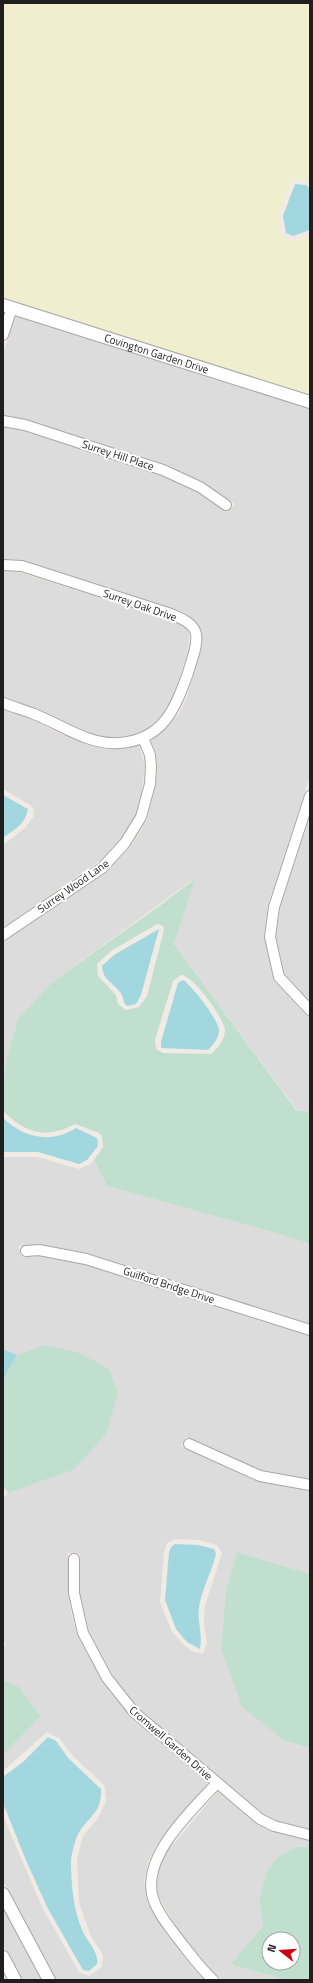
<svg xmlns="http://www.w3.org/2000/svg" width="313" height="1983" font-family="'Titillium Web',sans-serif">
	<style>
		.residential { fill: #dddcdc; fill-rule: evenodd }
		.farmland { fill: #efefcf }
		.wetland { fill: #c1dfce; fill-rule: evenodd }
		.water { fill: #a3d7df }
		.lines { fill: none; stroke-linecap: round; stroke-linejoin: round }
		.minor-casing { stroke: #a6a6a6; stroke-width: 12 }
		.tertiary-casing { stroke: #a6a6a6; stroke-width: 14 }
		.minor { stroke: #fff; stroke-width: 10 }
		.tertiary { stroke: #fff; stroke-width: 12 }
		.labels { text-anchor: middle; stroke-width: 4; stroke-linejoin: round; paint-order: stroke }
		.street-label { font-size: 11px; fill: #1f1f1f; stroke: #fff }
	</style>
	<rect width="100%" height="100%" fill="#f0ebe4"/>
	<g class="residential">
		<polygon points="17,315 310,408 310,776 268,905 264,936 274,980 303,1012 310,1017 310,1112 297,1110 174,944 194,879 51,983 18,1019 7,1057 3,1089 3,942 106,872 131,846 140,832 147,820 156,785 157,766 156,753 151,741 169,725 179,714 186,699 200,655 202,634 195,622 185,614 173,609 23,561 3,560 3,427 24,431 161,475 197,492 228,512 235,504 202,482 165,464 27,420 3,416 3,352"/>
		<polygon points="12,570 169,619 187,629 189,635 188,651 174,695 168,708 160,717 146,730 133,735 107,738 86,732 37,709 3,697 3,571"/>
		<polygon points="3,709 32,719 56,732 93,746 108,749 139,745 145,766 141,798 136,815 120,840 105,857 3,928 3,845 25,828 34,816 33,807 30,805 3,789"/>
		<polygon points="310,816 310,1004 285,975 276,937 280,908"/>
		<path d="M 3,1157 L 38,1157 L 79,1169 L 90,1164 L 94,1160 L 107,1186 L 279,1234 L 310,1244 L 310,1324 L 88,1253 L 40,1245 L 19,1246 L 21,1257 L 39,1256 L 85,1264 L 310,1336 L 310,1479 L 261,1470 L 186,1437 L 181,1446 L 257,1481 L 310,1490 L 310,1574 L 237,1552 L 226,1590 L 221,1648 L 285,1741 L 310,1748 L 310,1829 L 276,1821 L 263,1814 L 152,1721 L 128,1697 L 113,1676 L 89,1631 L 80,1593 L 80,1554 L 68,1553 L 68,1592 L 71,1612 L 77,1635 L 102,1681 L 130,1716 L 209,1783 L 156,1846 L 148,1862 L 144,1881 L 146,1897 L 163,1929 L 198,1974 L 205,1980 L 55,1980 L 3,1881 L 3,1816 L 43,1909 L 79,1972 L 89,1976 L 102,1967 L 103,1955 L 91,1936 L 79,1903 L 77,1859 L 83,1836 L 98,1818 L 106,1801 L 105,1786 L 73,1756 L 60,1739 L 47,1732 L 3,1771 L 3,1755 L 41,1716 L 18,1686 L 3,1680 L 3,1646 L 6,1646 L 3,1638 L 3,1498 L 8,1493 L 72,1471 L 118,1394 L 110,1370 L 44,1345 L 17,1355 L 3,1349 ZM 175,1539 L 198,1540 L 217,1545 L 222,1553 L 205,1606 L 204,1622 L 207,1643 L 203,1654 L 192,1651 L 184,1645 L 172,1632 L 160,1602 L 164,1552 L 167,1543 Z"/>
		<polygon points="218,1791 256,1823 271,1831 310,1840 310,1847 295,1847 259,1899 263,1926 231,1964 285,1980 222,1980 208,1968 173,1923 158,1894 157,1882 160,1866 166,1853"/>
		<polygon points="3,1906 42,1980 22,1980 3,1945"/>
	</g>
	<polygon class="farmland" points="3,3 310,3 310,182 306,180 292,180 278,216 281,233 284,237 293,241 310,235 310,396 3,299"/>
	<g class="wetland">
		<path d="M 195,879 L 174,944 L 296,1110 L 310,1112 L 310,1244 L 279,1234 L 107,1186 L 94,1160 L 103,1147 L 102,1136 L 99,1133 L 75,1124 C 45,1140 26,1133 3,1111 L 3,1089 L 7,1057 L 18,1019 L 51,983 L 162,904 ZM 157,924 L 163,926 L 164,930 L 147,996 L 139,1007 L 126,1010 L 118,1004 L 116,995 L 98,976 L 97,964 L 111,951 ZM 181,975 C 193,975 224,1018 225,1030 C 225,1039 218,1048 211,1054 L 163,1053 L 156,1049 L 155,1040 L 173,981 Z"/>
		<polygon points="44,1345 80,1353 110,1370 118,1394 106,1434 72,1471 8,1493 3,1486 3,1379 17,1355"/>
		<polygon points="237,1552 310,1574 310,1748 285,1741 242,1707 221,1648 226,1590"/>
		<polygon points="3,1680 18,1686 41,1716 3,1755"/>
		<path d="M 295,1847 L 310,1847 L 310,1980 L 285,1980 L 231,1964 L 263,1926 L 259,1899 L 268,1869 L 278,1857 ZM 269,1939 L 293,1939 L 293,1963 L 269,1963 Z"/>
	</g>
	<g class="water">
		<polygon points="295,184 306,185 310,189 310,230 293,236 286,233 283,216"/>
		<path d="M 3,795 L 28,809 C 25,825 15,829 3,838 Z"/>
		<path d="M 159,929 L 141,995 L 136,1004 L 127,1006 C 122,1001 124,997 120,992 C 112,982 103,980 102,966 L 114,955 Z"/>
		<path d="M 183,980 C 192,986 219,1020 219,1031 C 219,1038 213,1045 208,1050 L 161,1048 L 161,1042 L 178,983 Z"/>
		<path d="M 3,1118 C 24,1138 50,1144 76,1128 L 97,1138 L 98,1146 L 87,1160 L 79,1164 L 38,1152 L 3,1152 Z"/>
		<polygon points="3,1349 17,1355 3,1379"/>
		<path d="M 175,1544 L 198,1545 L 214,1549 L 216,1554 C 212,1571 202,1589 199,1607 C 197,1621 203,1635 200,1649 L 187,1642 L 176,1629 L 165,1600 L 169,1552 L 171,1547 Z"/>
		<path d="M 48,1737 L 56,1741 L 69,1759 L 101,1789 C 102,1814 88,1816 78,1834 C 75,1840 72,1853 71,1860 C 71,1883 73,1910 83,1932 C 88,1943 99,1952 97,1964 L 89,1971 L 83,1970 L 47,1907 L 25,1858 L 3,1803 L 3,1777 L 23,1762 Z"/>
	</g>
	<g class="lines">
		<g class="minor-casing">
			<g id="minor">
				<polyline points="3,335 12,308"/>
				<polyline points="3,421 25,425 163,470 200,487 226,505"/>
				<path d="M 3,565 L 22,566 L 171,614 C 180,618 194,623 196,634 C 198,647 191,661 188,673 C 175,709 163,740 119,743 C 88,745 62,725 34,714 C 24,710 13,707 3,703"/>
				<polyline points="310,796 274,907 270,937 279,977 310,1010"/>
				<polyline points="3,935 102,868 125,843 141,817 150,784 151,766 150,755 143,738"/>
				<polyline points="26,1251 39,1250 86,1259 310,1330"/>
				<polyline points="189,1444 260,1476 310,1485"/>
				<polyline points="74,1559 74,1593 83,1633 107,1678 134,1712 260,1819 274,1826 310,1835"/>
				<path d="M 213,1980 C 199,1967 188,1951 176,1936 C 167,1924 155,1909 152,1894 C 144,1854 192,1810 217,1783"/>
			</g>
		</g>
		<g class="tertiary-casing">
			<g id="tertiary">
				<path id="s1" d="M 3,305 L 310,402"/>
				<polyline points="3,1894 49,1980"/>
				<polyline points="3,1957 15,1980"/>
			</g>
		</g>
		<use href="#minor" class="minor"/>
		<use href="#tertiary" class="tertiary"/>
	</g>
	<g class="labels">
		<g class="street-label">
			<text dy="4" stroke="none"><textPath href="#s1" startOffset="161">Covington Garden Drive</textPath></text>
			<text transform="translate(118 455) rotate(18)" y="4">Surrey Hill Place</text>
			<text transform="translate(140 605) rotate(19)" y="4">Surrey Oak Drive</text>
			<text transform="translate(73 886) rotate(-35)" y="4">Surrey Wood Lane</text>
			<text transform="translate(169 1285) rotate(18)" y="4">Guilford Bridge Drive</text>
			<text transform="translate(171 1743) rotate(41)" y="4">Cromwell Garden Drive</text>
		</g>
	</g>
	<rect width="313" height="1983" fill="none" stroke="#1f1f1f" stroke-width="8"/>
	<g transform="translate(281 1951) rotate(287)"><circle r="19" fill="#ffffff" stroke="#a5a5a5"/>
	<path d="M0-3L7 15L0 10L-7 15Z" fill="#cd0013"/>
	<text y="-6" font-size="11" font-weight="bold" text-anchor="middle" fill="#1f1f1f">N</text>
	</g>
</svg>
